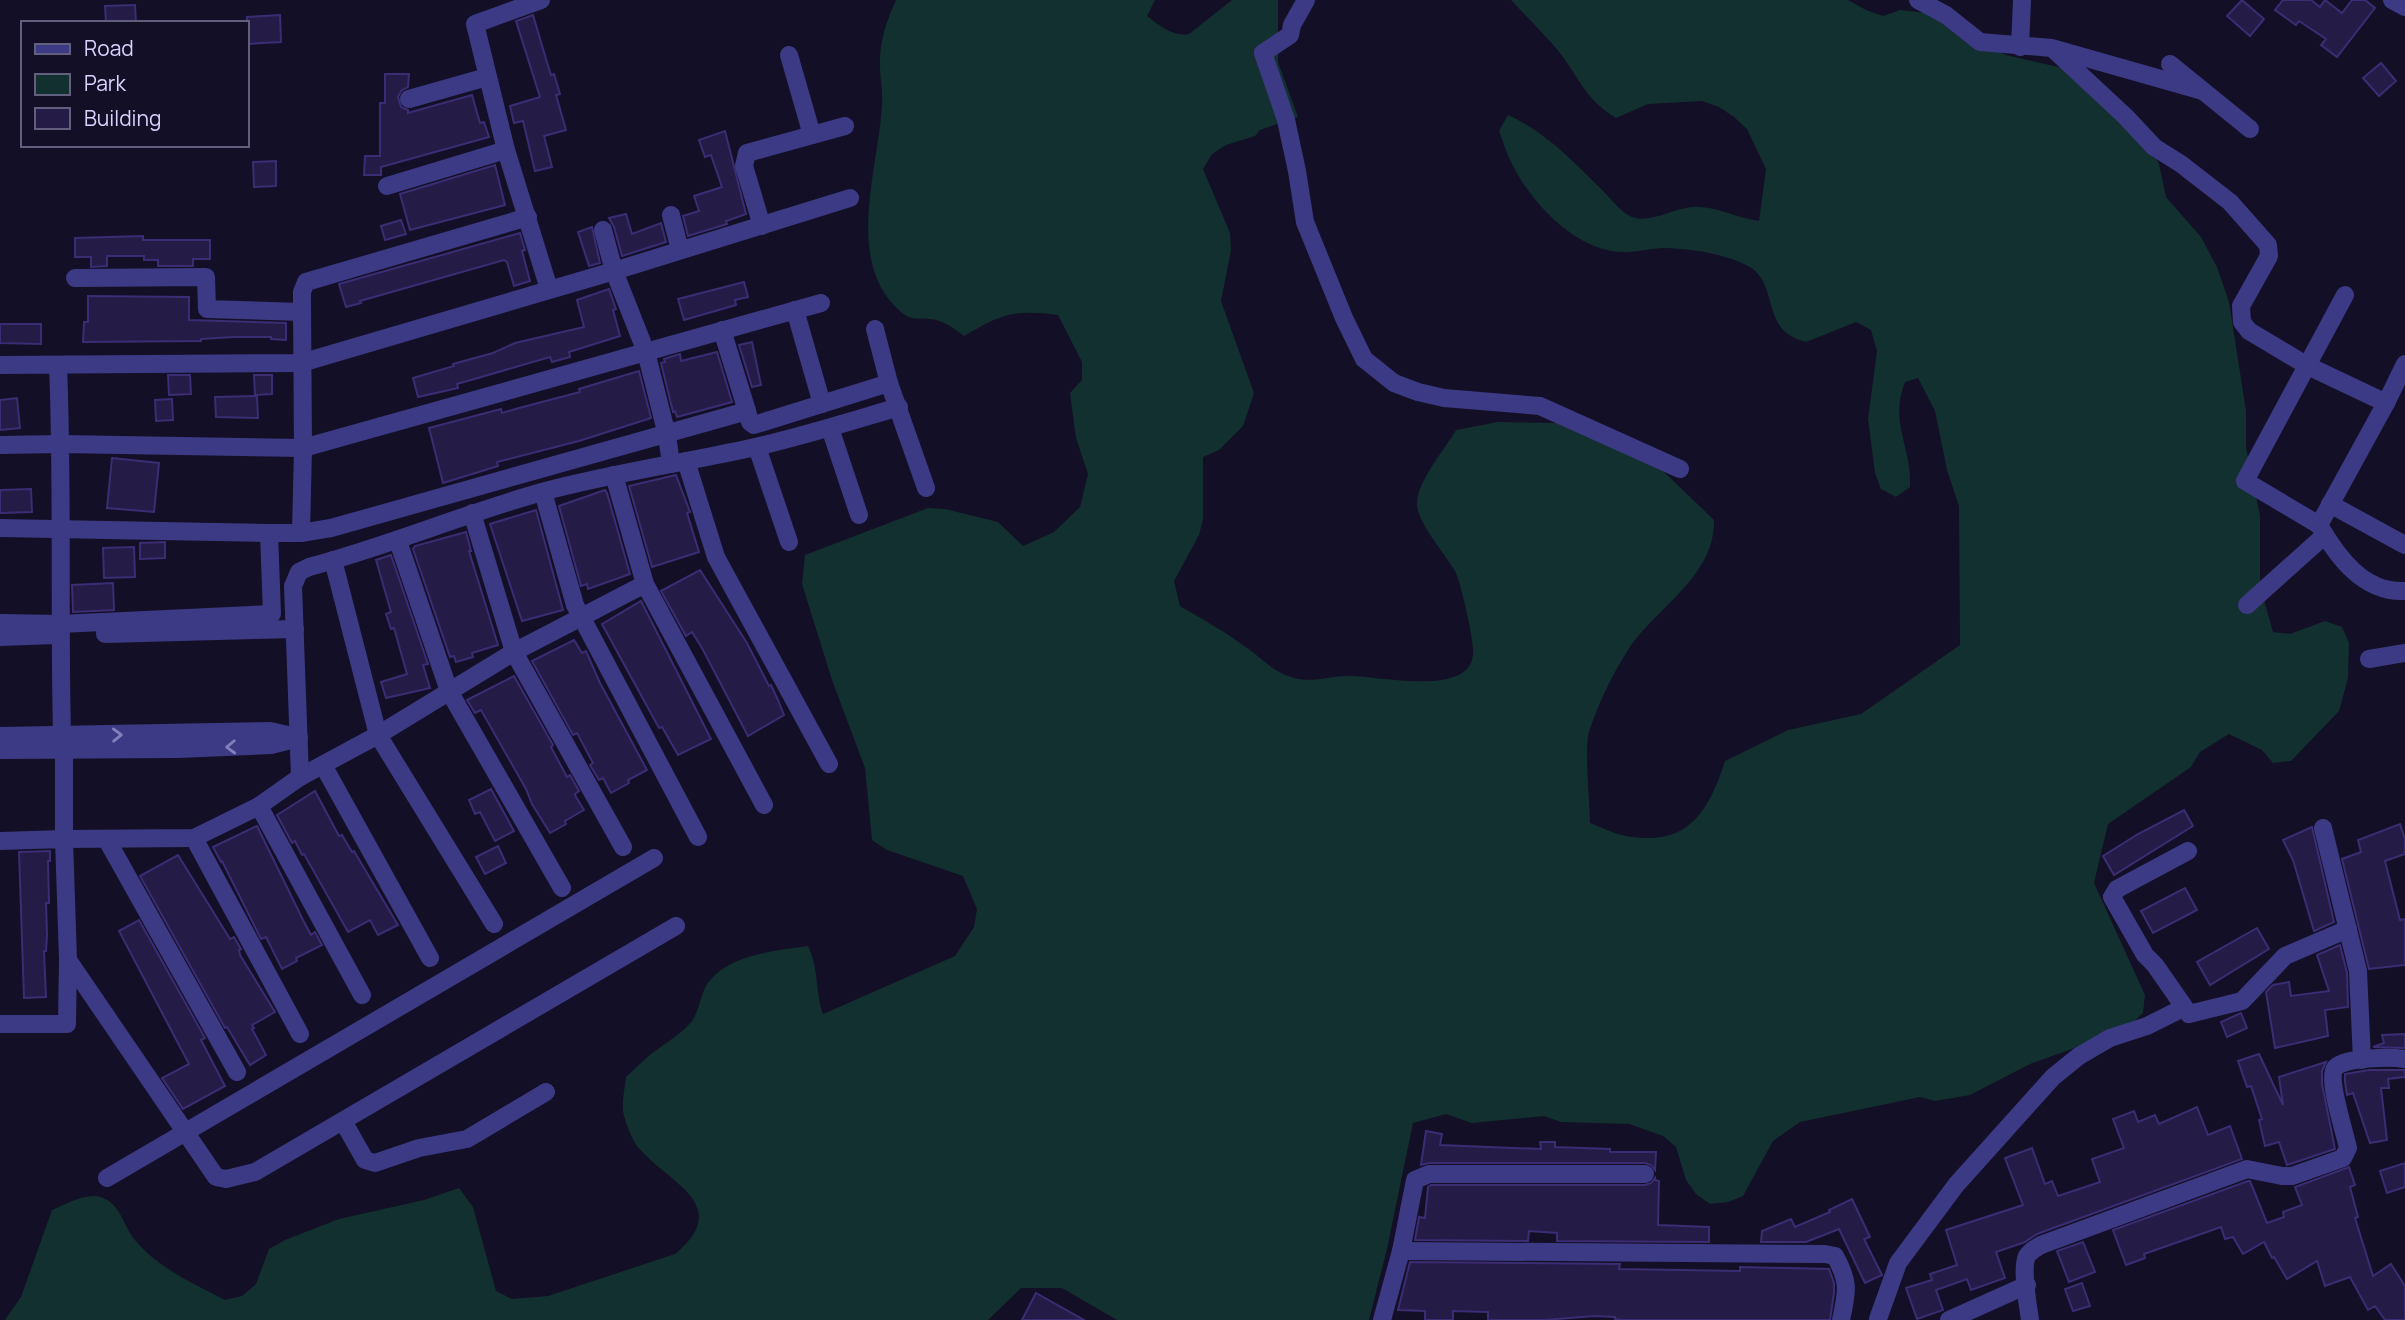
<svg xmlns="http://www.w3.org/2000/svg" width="2405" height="1320" font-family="Manrope,sans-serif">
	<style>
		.green { fill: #12302f }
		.building { fill: #241b47; stroke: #3b2d73; stroke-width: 2 }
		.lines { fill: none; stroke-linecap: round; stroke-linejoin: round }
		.street { stroke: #3d3a85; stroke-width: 18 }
		.oneway { stroke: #837fbc }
	</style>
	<rect width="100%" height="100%" fill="#130f26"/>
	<path class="green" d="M 896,0 L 1155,0 L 1147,16 C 1160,26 1173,37 1189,34 L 1232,0 L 1278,0 L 1278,62 L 1298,117 L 1260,130 L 1255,136 L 1226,145 L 1212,154 L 1203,169 L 1230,233 L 1231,250 L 1221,301 L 1254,393 L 1243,426 L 1219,450 L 1203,457 L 1203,519 L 1199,535 L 1174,581 L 1180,606 C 1202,619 1226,632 1247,648 C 1262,658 1273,672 1291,677 C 1310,684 1328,676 1348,676 C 1376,675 1469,698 1473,655 C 1475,644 1461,584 1456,573 C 1447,556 1417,523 1417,504 C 1416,483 1445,449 1456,430 L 1498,422 L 1563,423 L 1663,471 L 1714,520 C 1715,577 1656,607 1628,650 C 1612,675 1598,704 1589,732 C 1584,750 1590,802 1590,823 C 1601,827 1614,834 1626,836 C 1688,847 1708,813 1725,761 L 1788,730 L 1861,714 L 1960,645 L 1959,506 L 1947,470 L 1935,411 L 1918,378 L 1905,382 C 1889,424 1912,446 1910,487 L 1896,497 L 1881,489 L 1875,473 L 1868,419 L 1877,351 L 1871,330 L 1856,322 L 1806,342 C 1801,340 1795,339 1791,336 C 1764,321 1776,280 1748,266 C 1723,253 1691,249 1664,248 C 1652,248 1639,252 1627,252 C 1579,254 1533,205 1513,166 C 1507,155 1503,142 1499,131 L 1508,115 C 1543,131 1570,158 1597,185 C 1607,194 1617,208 1628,215 C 1645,226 1672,209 1691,207 C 1714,205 1736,218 1759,221 L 1766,169 L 1747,129 L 1734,117 L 1719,107 L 1702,101 L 1648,104 L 1616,118 C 1583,98 1579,76 1556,48 C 1542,32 1526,16 1511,0 L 1848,0 L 1866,10 L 1883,16 L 1900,10 L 1935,14 L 1989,48 L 2006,55 L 2089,74 L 2141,128 L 2159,164 L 2166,197 L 2201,237 L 2217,267 L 2229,302 L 2246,411 L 2246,447 L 2260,516 L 2260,586 L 2273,632 L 2290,634 L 2325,621 L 2342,627 L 2349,643 L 2348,678 L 2339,711 L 2291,761 L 2273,763 L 2262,750 L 2229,734 L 2200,752 L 2191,767 L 2108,824 L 2094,883 L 2145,995 L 2143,1013 L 2125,1030 L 2030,1064 L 1970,1095 L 1935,1101 L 1920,1097 L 1800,1122 L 1773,1141 L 1743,1196 L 1728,1202 L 1710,1204 L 1696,1194 L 1686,1180 L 1676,1147 L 1663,1136 L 1629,1124 L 1561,1122 L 1544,1116 L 1472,1123 L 1446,1114 L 1413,1123 L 1387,1249 L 1369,1320 L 1117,1320 L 1062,1288 L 1021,1288 L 988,1320 L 5,1320 L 21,1297 L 52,1210 C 67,1204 87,1191 103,1198 C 121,1205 124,1227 135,1240 C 158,1268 194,1284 225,1300 L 242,1296 L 256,1284 L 269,1249 L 285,1240 L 339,1219 L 424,1200 L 459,1188 L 473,1207 L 496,1291 L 512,1299 L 548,1296 L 675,1254 C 735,1204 667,1183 637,1146 C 632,1139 624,1120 623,1110 C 622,1100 625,1087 626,1077 C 635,1069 644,1059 654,1052 C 667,1042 681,1034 692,1021 C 699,1011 700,997 706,986 C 726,954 775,951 808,946 C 819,969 815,991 823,1014 L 955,956 L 974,927 L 977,909 L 963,876 L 887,850 L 872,840 L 865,768 L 832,680 L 802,584 L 805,555 L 928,508 L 945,509 L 998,522 L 1023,546 L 1054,532 L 1080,507 L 1088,474 L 1076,438 L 1070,393 L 1082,380 L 1082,362 L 1058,315 C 1014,309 1002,314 964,336 C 955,329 947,323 936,320 C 924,317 912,322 901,312 C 843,263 879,168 882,104 C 883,92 880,79 880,67 C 879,43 886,22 896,0 Z"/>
	<g class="building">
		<polygon points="2242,0 2264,19 2250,36 2227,16"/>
		<polygon points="2283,0 2311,0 2320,7 2325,0 2342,13 2352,0 2365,0 2375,8 2337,57 2321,45 2326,39 2299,21 2296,25 2275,10"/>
		<polygon points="135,5 136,23 106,23 105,6"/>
		<polygon points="280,15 281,42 247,44 247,17"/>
		<polygon points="533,15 546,59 551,75 554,74 560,94 556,95 566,130 544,136 552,167 535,171 523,121 514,123 510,106 540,97 516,21"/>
		<polygon points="2381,63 2396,81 2379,96 2363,78"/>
		<polygon points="385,74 409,74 408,87 401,91 398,97 401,107 408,110 408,113 472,95 480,123 484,122 489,137 381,167 381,175 364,175 365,156 380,156 380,103 385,103"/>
		<polygon points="725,131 746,214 726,221 727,224 688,236 683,216 699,211 694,196 722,187 711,155 705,157 699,140"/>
		<polygon points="276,161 276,186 254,187 253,162"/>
		<polygon points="495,165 505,205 410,230 400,194"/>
		<polygon points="626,214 632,234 661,223 666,242 622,256 614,227 609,218"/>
		<polygon points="401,220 406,234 385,240 381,226"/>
		<polygon points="592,227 600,263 589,266 578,232"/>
		<polygon points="520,233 525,250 522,251 530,281 514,286 507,262 504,260 360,301 361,303 346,307 339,284"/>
		<polygon points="143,236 143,240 210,240 210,259 193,259 193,266 158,266 158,260 144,260 144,256 107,256 107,266 91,267 91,257 75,257 75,238"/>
		<polygon points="744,282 748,297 735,300 736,305 684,320 678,299"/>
		<polygon points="609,289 616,309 613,310 620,336 569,352 570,357 552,362 550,357 457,384 458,388 418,397 413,378 454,366 453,364 493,353 515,343 584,327 577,300"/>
		<polygon points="88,296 189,297 189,320 286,323 286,340 271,339 271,337 234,337 201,339 201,341 83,342 84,322 88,322"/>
		<polygon points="0,324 41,324 41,344 0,343"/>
		<polygon points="752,342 761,385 752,387 739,345"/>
		<polygon points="717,352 732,402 677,417 675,411 673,412 661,363 665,362 664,359 680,354 681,361"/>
		<polygon points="639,371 651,418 579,441 497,462 498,466 443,483 429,428 501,409 502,413 519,408 580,392 579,389"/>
		<polygon points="168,375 190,375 191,394 169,395"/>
		<polygon points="254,375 272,375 272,394 255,395"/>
		<polygon points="257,396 258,418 216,417 215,397"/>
		<polygon points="17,398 20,428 0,430 0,400"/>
		<polygon points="172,399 173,420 156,421 155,400"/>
		<polygon points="112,458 159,463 154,512 107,508"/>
		<polygon points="676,475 690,512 687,513 699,552 652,567 629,486"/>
		<polygon points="31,489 32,512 0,513 0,490"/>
		<polygon points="605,490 607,493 630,574 588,589 587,584 581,586 559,506"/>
		<polygon points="536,510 563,610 522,621 490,524"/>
		<polygon points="466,532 471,551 469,551 498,645 472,653 473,657 456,662 454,656 450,657 413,549 415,546"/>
		<polygon points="165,542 165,558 140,559 140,543"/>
		<polygon points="134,547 135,577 104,578 103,548"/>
		<polygon points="391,555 428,664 423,665 430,688 386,698 381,682 407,674 394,628 391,629 386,614 391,612 376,560"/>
		<polygon points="700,570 747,643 769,686 771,685 778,700 784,715 748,736 702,648 692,632 686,636 661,591"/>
		<polygon points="113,583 114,610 73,612 72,585"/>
		<polygon points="641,601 711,739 678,755 662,727 659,728 602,624"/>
		<polygon points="574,640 582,653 586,651 600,683 647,770 628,780 629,783 611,793 603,778 599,780 590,765 593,763 577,733 573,735 532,661"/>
		<polygon points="514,676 553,745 551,747 567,777 570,775 579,791 575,794 576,797 584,810 565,821 566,824 550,833 532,804 526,789 481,710 475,713 467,700"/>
		<polygon points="491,789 514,831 495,841 480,812 475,814 469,800"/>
		<polygon points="315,791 339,836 342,835 352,852 354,851 398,925 378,935 370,920 348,932 304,854 302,855 295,841 292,843 277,815"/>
		<polygon points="2184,810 2193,826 2114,875 2103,856 2138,834"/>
		<polygon points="2400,824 2405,839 2405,854 2385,861 2400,920 2405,919 2405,965 2369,969 2342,859 2361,852 2358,840"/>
		<polygon points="257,826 303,920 311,935 315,932 322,945 296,958 297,961 282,969 266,937 261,939 222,861 221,862 213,847"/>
		<polygon points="2312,827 2334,922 2314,931 2293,860 2283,840"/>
		<polygon points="498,846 506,863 485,874 476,857"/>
		<polygon points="50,851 50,861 48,861 49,903 46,903 47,935 46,951 44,951 46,997 24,998 19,852"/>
		<polygon points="178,855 230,939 234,937 241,949 239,950 240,955 275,1012 252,1025 254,1028 252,1029 266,1055 250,1065 227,1027 225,1028 140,876"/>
		<polygon points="2185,888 2197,910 2153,933 2141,911"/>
		<polygon points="139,920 205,1038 201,1040 225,1086 183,1109 162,1078 189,1064 119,931"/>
		<polygon points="2257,928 2269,949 2210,985 2197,962"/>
		<polygon points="2340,945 2347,973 2348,1007 2325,1010 2328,1036 2275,1048 2266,992 2273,985 2289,982 2291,996 2329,991 2317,955"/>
		<polygon points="2241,1013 2247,1028 2227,1037 2221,1022"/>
		<polygon points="2405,1034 2405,1048 2373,1047 2384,1043 2382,1035"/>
		<polygon points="2259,1054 2283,1105 2279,1077 2326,1062 2322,1071 2322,1084 2335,1149 2287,1165 2279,1142 2265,1146 2259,1120 2262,1119 2251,1086 2247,1087 2238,1061"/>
		<polygon points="2369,1070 2405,1070 2405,1077 2388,1079 2389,1088 2381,1088 2387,1140 2370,1143 2353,1093 2347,1095 2345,1082 2345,1074"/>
		<polygon points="2197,1107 2208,1135 2230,1126 2242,1159 2037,1234 2025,1242 1996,1252 2005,1278 1971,1290 1967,1279 1936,1290 1943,1310 1917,1319 1906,1288 1932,1280 1930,1274 1957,1265 1946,1230 2023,1205 2005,1158 2032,1148 2045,1184 2052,1181 2058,1196 2100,1182 2092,1159 2124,1148 2113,1119 2134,1111 2138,1122 2155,1115 2159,1124"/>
		<polygon points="1426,1131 1442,1134 1440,1145 1541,1149 1540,1142 1555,1142 1555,1147 1610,1149 1610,1152 1656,1152 1655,1170 1651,1165 1645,1163 1429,1163 1421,1165"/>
		<polygon points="2405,1163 2405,1187 2387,1193 2380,1171"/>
		<polygon points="2349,1167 2355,1185 2350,1187 2358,1217 2355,1218 2373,1276 2391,1264 2405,1286 2405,1320 2385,1320 2375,1306 2368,1310 2350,1277 2325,1286 2317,1261 2287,1279 2274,1257 2272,1258 2264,1242 2243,1254 2233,1237 2225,1239 2221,1227 2144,1254 2145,1258 2126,1265 2113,1230 2248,1181 2250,1181 2267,1223 2284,1217 2283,1212 2302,1205 2295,1187"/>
		<polygon points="1655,1178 1655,1180 1659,1181 1658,1225 1709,1227 1709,1242 1557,1241 1557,1233 1529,1231 1528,1241 1415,1240 1419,1217 1425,1218 1428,1187 1431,1185 1645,1185 1651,1183"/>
		<polygon points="1852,1199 1870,1237 1864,1239 1882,1275 1865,1283 1839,1229 1806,1242 1761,1242 1762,1231 1791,1219 1795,1227 1830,1212 1829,1210"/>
		<polygon points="2083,1242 2095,1272 2069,1282 2057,1251"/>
		<polygon points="1410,1262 1620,1264 1619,1269 1740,1271 1740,1267 1829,1269 1834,1283 1834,1293 1830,1320 1623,1320 1615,1319 1615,1317 1595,1316 1544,1320 1488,1320 1488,1312 1453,1311 1453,1320 1425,1320 1425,1311 1398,1310"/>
		<polygon points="2082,1283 2090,1306 2073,1311 2065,1289"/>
		<polygon points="1036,1293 1084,1320 1022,1320"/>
	</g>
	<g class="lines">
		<g class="street">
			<polyline points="541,0 475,24 506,150 549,289"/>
			<polyline points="1306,0 1292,25 1290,35 1263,53 1286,120 1297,171 1305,222 1344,318 1364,359 1394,383 1418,392 1444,398 1540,406 1680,469"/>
			<path d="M 1918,0 L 1946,15 L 1980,42 L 2052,48 L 2126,117 L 2154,147 L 2181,164 L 2230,202 L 2268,245 L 2269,256 L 2241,306 L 2242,322 L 2249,331 L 2306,365 L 2386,403 L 2319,525 C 2338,558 2364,593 2405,591"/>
			<polyline points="2392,0 2405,7"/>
			<polyline points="2020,47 2022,0"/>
			<polyline points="2055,49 2203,91"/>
			<polyline points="789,55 812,135"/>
			<polyline points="2170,64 2250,129"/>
			<polyline points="409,99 487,77"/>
			<polyline points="387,186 506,150"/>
			<polyline points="671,215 680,250"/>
			<polyline points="762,226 744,166 747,153 845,126"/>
			<polyline points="603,230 614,271 646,352 667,435 671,464"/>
			<polyline points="75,278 206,277 207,309 302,312"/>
			<polyline points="795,310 822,404"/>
			<polyline points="875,329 889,383"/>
			<polyline points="722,330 747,411"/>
			<polyline points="0,365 301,363 614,271 850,198"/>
			<path d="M 58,365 C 63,488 59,612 62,736"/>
			<polyline points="2386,403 2405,364"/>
			<polyline points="830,428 859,515"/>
			<polyline points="0,445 61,444 303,448 302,302 302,292 306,282 528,217"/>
			<polyline points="757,447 789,542"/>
			<polyline points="686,461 716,557 829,764"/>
			<polyline points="614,475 645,584 764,805"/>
			<polyline points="543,492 575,605 698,837"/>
			<polyline points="2330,504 2405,545"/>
			<polyline points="472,513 514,652 623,847"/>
			<polyline points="2319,525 2245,481 2345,295"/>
			<polyline points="0,528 269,533 301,533 331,528 747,411 750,422 754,425 889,383 926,488"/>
			<polyline points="301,533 303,448 821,303"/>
			<polyline points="398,541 449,691 562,888"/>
			<polyline points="333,560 378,735 494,924"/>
			<polyline points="2247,605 2325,535"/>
			<polyline points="0,623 60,624 272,614 269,533"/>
			<polyline points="105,634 295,629"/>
			<polyline points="0,637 56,635"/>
			<polyline points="2369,659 2405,653"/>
			<polyline points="0,736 270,731 297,737"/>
			<polyline points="64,749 64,839 194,838 259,806 300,777 378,735 514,652 645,584"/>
			<polyline points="0,750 178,749 271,745 299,738"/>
			<polyline points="323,765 430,958"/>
			<path d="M 300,777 L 293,586 L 299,572 L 309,567 C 388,546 463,514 542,492 C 612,473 684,463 755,447 C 804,436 851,421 899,407"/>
			<polyline points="259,806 362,995"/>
			<polyline points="2323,828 2358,971 2362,1060"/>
			<polyline points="194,838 300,1034"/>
			<polyline points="107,840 237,1072"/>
			<polyline points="0,841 64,839 68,960 216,1177 226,1179 255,1172 676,926"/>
			<polyline points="2188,851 2117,889 2112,897 2145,955 2155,965 2189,1014 2242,1001 2285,956 2348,929"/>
			<polyline points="0,1024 67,1024 68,960"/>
			<polyline points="343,1121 365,1160 375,1163 419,1148 467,1139 546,1092"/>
			<polyline points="107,1178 654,858"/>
			<path d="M 1401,1251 L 1825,1254 L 1835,1256 C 1850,1283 1847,1291 1841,1320"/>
			<polyline points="1878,1319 1898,1263 1956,1185 2053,1077 2079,1056 2110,1038 2147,1026 2183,1008"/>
			<polyline points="1382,1320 1401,1251 1415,1180 1429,1174 1645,1174"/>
			<polyline points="1949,1320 2027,1285"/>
			<path d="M 2030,1320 C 2028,1305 2021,1268 2027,1256 C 2031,1250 2036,1248 2041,1245 L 2247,1169 L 2282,1176 L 2292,1176 L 2343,1158 L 2348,1148 C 2345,1133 2327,1079 2335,1068 C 2342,1057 2392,1057 2405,1059"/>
		</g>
	</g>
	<defs><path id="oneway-chevron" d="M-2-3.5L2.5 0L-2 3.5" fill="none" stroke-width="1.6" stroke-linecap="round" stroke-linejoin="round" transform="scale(1.75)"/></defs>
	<g class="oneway">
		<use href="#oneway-chevron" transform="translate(117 735) rotate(-1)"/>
		<use href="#oneway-chevron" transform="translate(231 747) rotate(178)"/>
	</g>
	<rect x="21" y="21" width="228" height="126" fill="#130f26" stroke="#625e7d" stroke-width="2"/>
	<rect x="35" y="44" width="35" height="10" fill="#3d3a85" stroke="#625e7d" stroke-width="2"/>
	<text x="84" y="56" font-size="21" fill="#d9d4ff">Road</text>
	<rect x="35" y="74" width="35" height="21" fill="#12302f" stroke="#625e7d" stroke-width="2"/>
	<text x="84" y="91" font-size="21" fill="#d9d4ff">Park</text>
	<rect x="35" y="108" width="35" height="21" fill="#241b47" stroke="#625e7d" stroke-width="2"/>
	<text x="84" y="126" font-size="21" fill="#d9d4ff">Building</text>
</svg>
